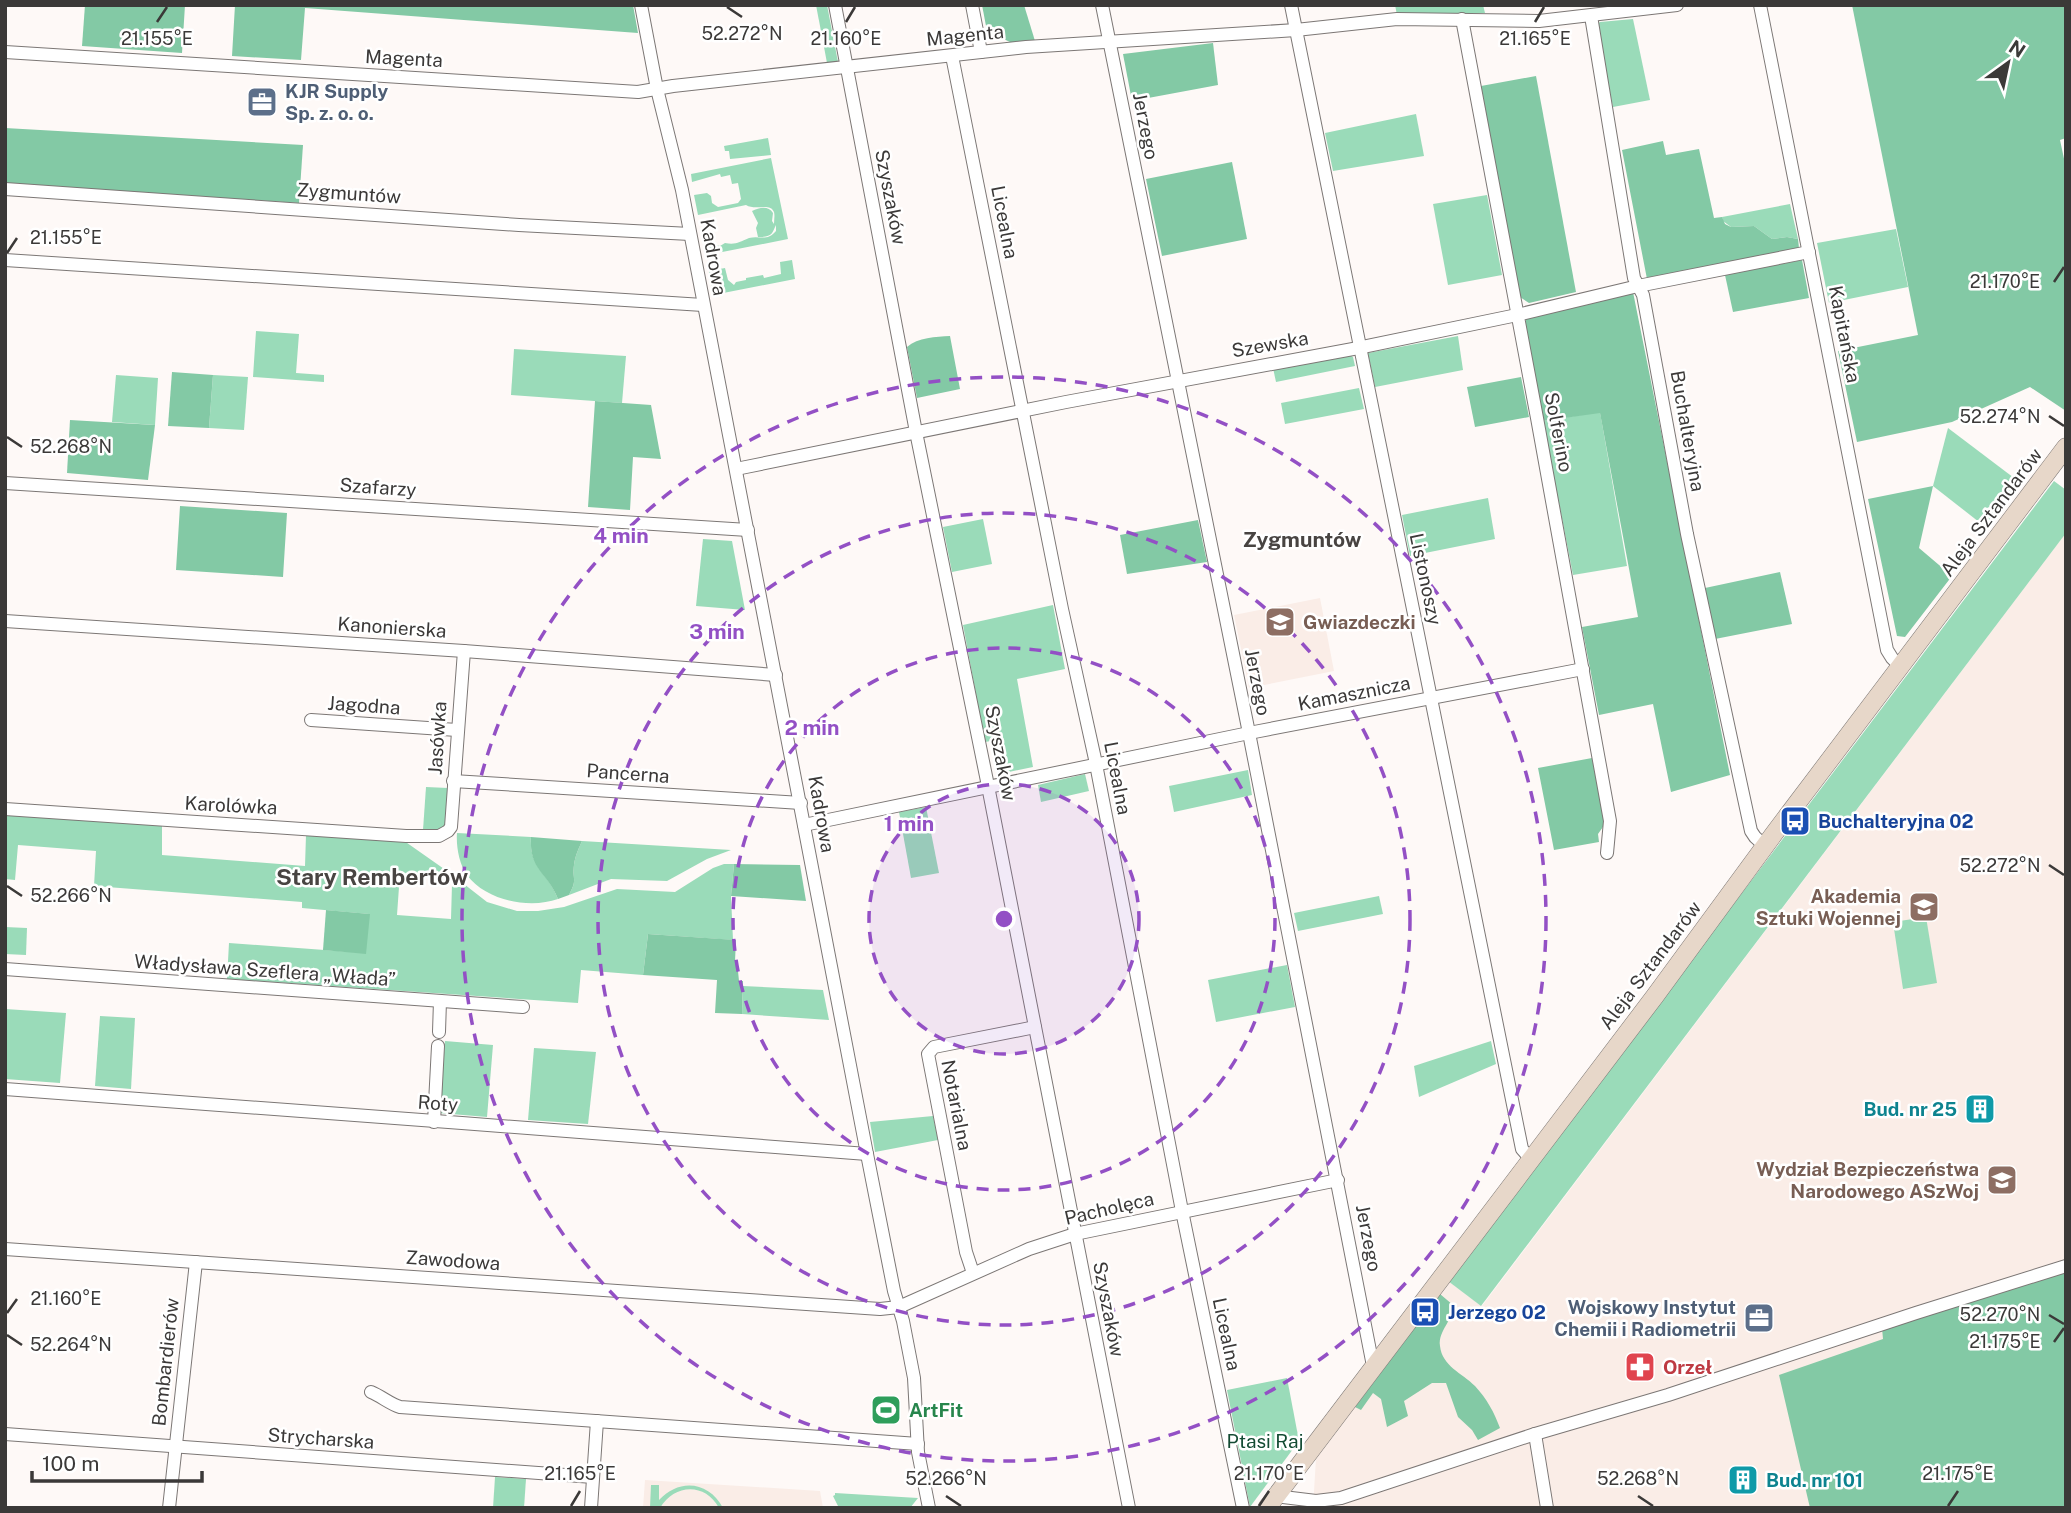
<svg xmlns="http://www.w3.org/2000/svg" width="2071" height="1513" font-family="'Public Sans',sans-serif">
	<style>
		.built { fill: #faede7 }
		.green { fill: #9adbb9 }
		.forest { fill: #83c9a5 }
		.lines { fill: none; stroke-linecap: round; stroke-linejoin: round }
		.street-casing { stroke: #7c7775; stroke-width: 14 }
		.secondary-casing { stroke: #7c7775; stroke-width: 19 }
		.street { stroke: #fff; stroke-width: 12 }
		.secondary { stroke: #e7d7c9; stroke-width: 18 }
		.ticks { fill: none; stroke: #3b3938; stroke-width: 2.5 }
		.ring { fill: none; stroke: #9350c5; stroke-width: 3.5; stroke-dasharray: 12 9 }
		.labels { text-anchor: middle; stroke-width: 5; stroke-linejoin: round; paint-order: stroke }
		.street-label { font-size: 19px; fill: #3b3938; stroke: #fff }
		.service-label { font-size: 19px; font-weight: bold; fill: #4e5e75; stroke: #fff; text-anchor: start }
		.education-label { font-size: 19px; font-weight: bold; fill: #785e54; stroke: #fff; text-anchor: end }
		.transit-label { font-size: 19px; font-weight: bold; fill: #164399; stroke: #fff; text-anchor: start }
		.culture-label { font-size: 19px; font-weight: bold; fill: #0d838f; stroke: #fff; text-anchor: end }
		.health-label { font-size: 19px; font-weight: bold; fill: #be3a42; stroke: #fff; text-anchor: start }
		.leisure-label { font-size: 19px; font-weight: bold; fill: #27864d; stroke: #fff; text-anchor: start }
		.park-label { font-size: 19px; fill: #134b33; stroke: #fff }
		.neighbourhood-label { font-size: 21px; font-weight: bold; fill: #484442; stroke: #fff }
		.quarter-label { font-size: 23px; font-weight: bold; fill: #484442; stroke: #fff }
		.ticks-label { font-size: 18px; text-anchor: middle; fill: #3b3938; stroke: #fff; stroke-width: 5; stroke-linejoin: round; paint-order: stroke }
		.centre { fill: #9350c5; stroke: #fff; stroke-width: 3.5 }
		.ring-label { font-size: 21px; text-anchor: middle; font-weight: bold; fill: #9350c5; stroke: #fff; stroke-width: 5; stroke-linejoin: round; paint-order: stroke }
	</style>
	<rect width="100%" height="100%" fill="#fef9f7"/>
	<g class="built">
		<polygon points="2066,533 2066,1508 1313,1508 1316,1458 1448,1281 1482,1306"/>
		<polygon points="1320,598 1334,671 1249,688 1234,615"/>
		<polygon points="645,1480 820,1491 823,1508 643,1508"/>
	</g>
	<g class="green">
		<polygon points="816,5 827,5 838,62 827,63"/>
		<polygon points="1395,5 1483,5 1485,13 1397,15"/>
		<polygon points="1633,19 1650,100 1613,107 1596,25 1600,22"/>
		<polygon points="1416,114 1424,156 1333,171 1325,133"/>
		<polygon points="768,138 771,155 730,159 729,151 725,151 724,146"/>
		<path d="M 771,158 L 788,239 L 707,255 L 706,249 L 714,245 L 720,246 L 725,243 C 736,245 739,242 749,238 C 760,235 767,242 776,231 L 776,225 C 772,233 773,237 758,237 L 756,228 L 758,223 L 752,211 C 759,208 768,205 773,213 L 772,221 L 774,224 C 774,220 775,216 774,212 C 770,202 756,211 746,205 L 698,215 L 694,195 L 707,193 L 711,196 L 712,203 L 718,207 L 738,203 L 741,199 L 738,183 L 732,184 L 730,175 L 721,177 L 720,174 L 692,182 L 691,174 Z"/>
		<polygon points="1487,195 1502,275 1448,285 1433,204"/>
		<polygon points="1790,204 1798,239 1787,237 1772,239 1754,226 1731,227 1723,221 1722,217"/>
		<polygon points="1896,229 1908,287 1829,303 1817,243"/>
		<polygon points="792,260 795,279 713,295 709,271 725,268 728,280 734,285 736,282 746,280 746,278 763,275 764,278 781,274 780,262"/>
		<polygon points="256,331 299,334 296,373 324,375 324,382 253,377"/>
		<polygon points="1458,336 1463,370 1375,387 1368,353"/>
		<polygon points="514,349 626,356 622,403 511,395"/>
		<polygon points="1348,354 1353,357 1355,366 1276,382 1273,368"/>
		<polygon points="116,375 158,378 155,425 112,422"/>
		<polygon points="213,375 248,377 244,430 209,428"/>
		<polygon points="1359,388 1364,409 1285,424 1281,403"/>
		<polygon points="1600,412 1627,566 1573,575 1543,421"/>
		<polygon points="1948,428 2022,484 1988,529 1933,486"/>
		<polygon points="2054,481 2066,490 2066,533 1481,1306 1448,1281"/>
		<polygon points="1488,498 1495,539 1410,556 1402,515"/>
		<polygon points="983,519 992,564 952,572 943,527"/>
		<polygon points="703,539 732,541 745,610 696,606"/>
		<polygon points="1053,605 1065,669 1017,679 1033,767 1004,773 997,740 985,742 963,625"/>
		<polygon points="1248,770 1252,795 1174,812 1169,786"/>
		<polygon points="1085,774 1089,791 1041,802 1038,785"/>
		<polygon points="426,787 448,788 448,822 440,830 423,830"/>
		<polygon points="926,807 939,873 911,878 899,812"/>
		<polygon points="5,815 162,825 162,855 305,866 306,835 400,838 447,871 444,876 400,873 397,915 451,919 452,884 455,877 487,902 517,911 538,911 564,907 617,889 675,892 713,868 724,864 734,864 731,896 733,940 648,934 643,975 581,970 578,1003 227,979 229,943 365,953 369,914 302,908 302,902 94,886 96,851 18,845 15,880 5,879"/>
		<path d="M 457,833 L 531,837 C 529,869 548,872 558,899 C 530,909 486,901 467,875 C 459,864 456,846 457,833 Z"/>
		<path d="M 582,841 L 731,850 L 707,859 L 667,881 L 611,879 L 569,895 C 578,878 572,881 574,865 C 575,856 579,848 582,841 Z"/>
		<polygon points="1379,896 1383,914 1298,931 1294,913"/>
		<polygon points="1926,917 1937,983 1903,989 1893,922"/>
		<polygon points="5,927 27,928 26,955 5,954"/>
		<polygon points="1287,965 1295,1007 1216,1022 1208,980"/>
		<polygon points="743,986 823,990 829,1020 742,1014"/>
		<polygon points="5,1009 66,1013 60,1083 5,1079"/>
		<polygon points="100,1016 135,1018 131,1089 95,1086"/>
		<polygon points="445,1041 493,1045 487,1117 439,1113"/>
		<polygon points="1491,1041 1496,1064 1419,1097 1414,1066"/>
		<polygon points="534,1048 596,1052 588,1124 528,1120"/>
		<polygon points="933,1116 938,1140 875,1152 870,1122"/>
		<polygon points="1287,1378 1299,1441 1250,1507 1227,1390"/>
		<polygon points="495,1477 526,1479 524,1508 493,1508"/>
		<path d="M 651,1485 L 659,1485 L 659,1500 C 679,1478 709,1481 723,1508 L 719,1508 C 705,1482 674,1484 660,1508 L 650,1508 Z"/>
		<polygon points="835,1493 918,1498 910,1508 839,1508 833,1496 835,1495"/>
	</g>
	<g class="forest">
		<polygon points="85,5 185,5 182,53 82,46"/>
		<polygon points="235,5 633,5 638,33 305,8 301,60 232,56"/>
		<polygon points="982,5 1024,5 1035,41 1012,43 987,31"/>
		<polygon points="1852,5 2066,5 2066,138 2060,140 2066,168 2066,411 2030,387 1952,422 1857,442 1838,351 1918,335"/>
		<polygon points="1213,43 1218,85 1132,101 1123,54"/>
		<polygon points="1536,76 1576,292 1529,303 1520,297 1481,86"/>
		<polygon points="5,128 303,145 299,203 5,184"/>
		<polygon points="1663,141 1666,155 1699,149 1714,218 1722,217 1725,224 1731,227 1754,226 1772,239 1787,237 1798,239 1799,248 1647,279 1622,150"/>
		<polygon points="1232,162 1247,239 1162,256 1146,179"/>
		<polygon points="1802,260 1809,298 1733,312 1725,275"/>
		<polygon points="1633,292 1730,775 1671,792 1653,704 1599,715 1582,627 1638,617 1600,413 1543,421 1526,331 1526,319"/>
		<path d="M 950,336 L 960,389 L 917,398 L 907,347 C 918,337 936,337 950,336 Z"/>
		<polygon points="172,372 213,375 209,428 168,426"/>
		<polygon points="1521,377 1529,417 1475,427 1467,387"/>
		<polygon points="595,401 651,405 661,459 633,457 630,510 588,507"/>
		<polygon points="70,420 155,425 148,480 67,473"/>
		<polygon points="1933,486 1919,548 1952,576 1905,637 1897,636 1868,499"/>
		<polygon points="180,506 287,513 283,577 176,570"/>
		<polygon points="1198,520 1207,562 1127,574 1120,535"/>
		<polygon points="1780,572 1792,624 1715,639 1705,588"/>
		<polygon points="1592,758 1605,824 1598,834 1599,842 1554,850 1538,768"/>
		<path d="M 531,837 L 582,841 C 579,848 575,856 574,865 C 572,881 578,878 569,895 L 558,899 C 547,871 529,871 531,837 Z"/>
		<polygon points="734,864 800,865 806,901 731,896"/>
		<polygon points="326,910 370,914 366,954 323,950"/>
		<polygon points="648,934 736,940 735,961 737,961 739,981 743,981 742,1014 715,1013 717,980 643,975"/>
		<polygon points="2066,1271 2066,1508 1810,1508 1779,1375 1883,1339 1882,1328"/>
		<path d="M 1440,1294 L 1453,1305 C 1454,1320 1438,1330 1440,1346 C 1442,1366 1462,1373 1475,1386 C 1487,1399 1494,1412 1500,1428 L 1478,1440 L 1472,1430 L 1458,1417 L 1446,1383 L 1432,1383 L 1404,1401 L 1408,1416 L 1387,1427 L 1381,1399 L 1373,1393 L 1361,1410 L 1355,1407 Z"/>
	</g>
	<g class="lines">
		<g class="street-casing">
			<g id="street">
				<polyline points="641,5 657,89 682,190 867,1154 894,1291 903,1321 914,1378 918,1452 929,1508"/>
				<polyline points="835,5 916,432 987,781 1129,1508"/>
				<polyline points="972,5 981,52"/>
				<polyline points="1102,5 1249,733 1373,1366"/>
				<polyline points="1291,5 1522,1149 1530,1158"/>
				<polyline points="1760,5 1887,650 1892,658 1900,666"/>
				<polyline points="1591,16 1634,278 1643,295 1687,534 1751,831 1755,837 1765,846"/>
				<polyline points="1462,19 1537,418 1610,821 1607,853"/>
				<polyline points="5,52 638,92 673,86 1026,47 1296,30 1397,19 1539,21 1677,5"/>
				<polyline points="952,56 1062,609 1095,759 1182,1211 1243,1508"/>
				<polyline points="5,189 519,225 690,234"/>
				<polyline points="5,260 703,305"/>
				<polyline points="736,469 1066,402 1353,349 1517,315 1638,286 1809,252"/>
				<polyline points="5,483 748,530"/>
				<polyline points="5,621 464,651 776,675"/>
				<polyline points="311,720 457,730"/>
				<polyline points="453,781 801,803"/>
				<polyline points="5,809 406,836 439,836 448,831 451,827 464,651"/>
				<polyline points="804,825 1249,733 1583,669"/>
				<polyline points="5,969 523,1007"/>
				<polyline points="439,1032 440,1001"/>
				<path d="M 5,1089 C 292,1112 580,1130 867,1154"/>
				<polyline points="434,1122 438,1046"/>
				<polyline points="5,1249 880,1309 899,1307 1029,1249 1075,1234 1338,1180"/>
				<polyline points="973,1273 966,1252 928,1054 934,1047 1035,1027"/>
				<path d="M 371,1392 C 381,1396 390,1404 400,1407 L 918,1444"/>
				<polyline points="5,1434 593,1477"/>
				<polyline points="1535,1434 1547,1508"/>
				<polyline points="1275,1496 1316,1501 1341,1498 1535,1434 1668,1395 1916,1313 2066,1266"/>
				<polyline points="169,1508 196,1262"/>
				<polyline points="591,1508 597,1421"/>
			</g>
		</g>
		<g class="secondary-casing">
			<polyline id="secondary" points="1267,1508 1655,996 1773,835 2066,447"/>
		</g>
		<use href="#street" class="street"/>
		<use href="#secondary" class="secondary"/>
	</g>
	<path class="ticks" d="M 727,7 L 742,17M 157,22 L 167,7M 846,22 L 855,7M 1535,22 L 1544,7M 7,253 L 17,238M 2054,282 L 2064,267M 2049,416 L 2064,426M 7,437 L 22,447M 2049,865 L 2064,875M 7,886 L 22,896M 7,1313 L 17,1299M 2049,1315 L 2064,1324M 7,1335 L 22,1345M 2054,1342 L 2064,1328M 946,1496 L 961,1506M 1638,1496 L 1653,1506M 571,1506 L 580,1491M 1259,1506 L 1269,1491M 1948,1506 L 1958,1491"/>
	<circle cx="1004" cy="919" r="135" fill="#9350c5" fill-opacity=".12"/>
	<g class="ring">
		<circle cx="1004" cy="919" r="135"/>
		<circle cx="1004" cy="919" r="271"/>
		<circle cx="1004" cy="919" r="406"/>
		<circle cx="1004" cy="919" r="542"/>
	</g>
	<defs>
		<g id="office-square" transform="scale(1.575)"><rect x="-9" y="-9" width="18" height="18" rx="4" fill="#5c6f8a" stroke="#fff"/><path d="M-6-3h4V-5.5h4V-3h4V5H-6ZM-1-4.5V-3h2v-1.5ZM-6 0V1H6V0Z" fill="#fff"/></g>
		<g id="school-square" transform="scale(1.575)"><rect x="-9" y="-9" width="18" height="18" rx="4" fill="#8d6e63" stroke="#fff"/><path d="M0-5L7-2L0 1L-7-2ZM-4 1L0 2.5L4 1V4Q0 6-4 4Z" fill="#fff"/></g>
		<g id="bus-square" transform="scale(1.575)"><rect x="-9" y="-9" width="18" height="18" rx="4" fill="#1a4fb4" stroke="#fff"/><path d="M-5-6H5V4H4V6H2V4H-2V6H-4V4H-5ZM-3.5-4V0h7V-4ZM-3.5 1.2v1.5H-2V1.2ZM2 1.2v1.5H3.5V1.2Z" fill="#fff"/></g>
		<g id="university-square" transform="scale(1.575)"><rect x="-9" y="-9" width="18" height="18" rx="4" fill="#8d6e63" stroke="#fff"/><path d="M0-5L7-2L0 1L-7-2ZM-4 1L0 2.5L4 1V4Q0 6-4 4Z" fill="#fff"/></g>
		<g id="building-square" transform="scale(1.575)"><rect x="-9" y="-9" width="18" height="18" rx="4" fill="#0f9aa8" stroke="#fff"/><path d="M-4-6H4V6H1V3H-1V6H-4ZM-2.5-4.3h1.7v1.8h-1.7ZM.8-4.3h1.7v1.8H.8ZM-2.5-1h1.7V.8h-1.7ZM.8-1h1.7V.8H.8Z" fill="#fff"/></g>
		<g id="pharmacy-square" transform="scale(1.575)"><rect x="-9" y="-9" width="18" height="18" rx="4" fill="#e0444e" stroke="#fff"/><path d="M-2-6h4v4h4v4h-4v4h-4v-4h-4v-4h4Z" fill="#fff"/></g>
		<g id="stadium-square" transform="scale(1.575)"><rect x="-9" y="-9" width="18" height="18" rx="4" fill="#2e9e5b" stroke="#fff"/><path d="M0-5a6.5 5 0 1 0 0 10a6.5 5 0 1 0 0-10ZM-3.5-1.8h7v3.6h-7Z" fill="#fff"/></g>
	</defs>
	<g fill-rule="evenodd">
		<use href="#office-square" x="262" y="102"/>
		<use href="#school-square" x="1280" y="622"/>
		<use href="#bus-square" x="1795" y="821"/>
		<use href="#university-square" x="1924" y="907"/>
		<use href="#building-square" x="1980" y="1109"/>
		<use href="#university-square" x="2002" y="1180"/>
		<use href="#bus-square" x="1425" y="1312"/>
		<use href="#office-square" x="1759" y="1318"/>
		<use href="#pharmacy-square" x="1640" y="1367"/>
		<use href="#stadium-square" x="886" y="1410"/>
		<use href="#building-square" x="1743" y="1480"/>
	</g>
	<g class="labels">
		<g class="street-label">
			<text transform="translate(965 35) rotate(-6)" y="7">Magenta</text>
			<text transform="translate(404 58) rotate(3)" y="7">Magenta</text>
			<text transform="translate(1146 126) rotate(79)" y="7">Jerzego</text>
			<text transform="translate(349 193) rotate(4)" y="7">Zygmuntów</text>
			<text transform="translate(891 197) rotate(79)" y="7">Szyszaków</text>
			<text transform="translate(1005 222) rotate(79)" y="7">Licealna</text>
			<text transform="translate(714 257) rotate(80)" y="7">Kadrowa</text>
			<text transform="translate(1845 334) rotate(79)" y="7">Kapitańska</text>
			<text transform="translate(1270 344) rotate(-10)" y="7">Szewska</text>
			<text transform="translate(1688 431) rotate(80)" y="7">Buchalteryjna</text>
			<text transform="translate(1559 432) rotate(79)" y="7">Solferino</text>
			<text transform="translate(378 487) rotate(4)" y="7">Szafarzy</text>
			<text transform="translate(1991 512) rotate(-53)" y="7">Aleja Sztandarów</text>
			<text transform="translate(1426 579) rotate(78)" y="7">Listonoszy</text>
			<text transform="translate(392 627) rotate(4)" y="7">Kanonierska</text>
			<text transform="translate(1258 682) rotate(79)" y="7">Jerzego</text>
			<text transform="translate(1354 693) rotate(-11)" y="7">Kamasznicza</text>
			<text transform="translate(364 705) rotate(4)" y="7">Jagodna</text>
			<text transform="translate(437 738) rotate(-86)" y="7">Jasówka</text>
			<text transform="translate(1001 753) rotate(79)" y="7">Szyszaków</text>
			<text transform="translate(628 773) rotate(4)" y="7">Pancerna</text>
			<text transform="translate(1118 778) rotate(79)" y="7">Licealna</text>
			<text transform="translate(231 805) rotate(3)" y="7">Karolówka</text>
			<text transform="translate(822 814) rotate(80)" y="7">Kadrowa</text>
			<text transform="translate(1650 965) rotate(-53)" y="7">Aleja Sztandarów</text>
			<text transform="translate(265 970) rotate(4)" y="7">Władysława Szeflera „Włada”</text>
			<text transform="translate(438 1103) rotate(4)" y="7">Roty</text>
			<text transform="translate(957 1105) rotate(79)" y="7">Notarialna</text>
			<text transform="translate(1109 1208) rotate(-13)" y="7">Pacholęca</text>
			<text transform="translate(1369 1238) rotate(79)" y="7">Jerzego</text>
			<text transform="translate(453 1260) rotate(4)" y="7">Zawodowa</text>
			<text transform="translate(1109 1309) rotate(79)" y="7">Szyszaków</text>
			<text transform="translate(1227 1334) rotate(78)" y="7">Licealna</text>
			<text transform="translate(165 1362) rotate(-84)" y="7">Bombardierów</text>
			<text transform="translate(321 1438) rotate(4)" y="7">Strycharska</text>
		</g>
		<g class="service-label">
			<text x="285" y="98">KJR Supply<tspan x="285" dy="22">Sp. z. o. o.</tspan></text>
			<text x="1736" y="1314" text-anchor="end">Wojskowy Instytut<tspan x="1736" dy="22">Chemii i Radiometrii</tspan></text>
		</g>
		<g class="education-label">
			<text x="1303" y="629" text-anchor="start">Gwiazdeczki</text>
			<text x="1901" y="903">Akademia<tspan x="1901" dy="22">Sztuki Wojennej</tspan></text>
			<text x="1979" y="1176">Wydział Bezpieczeństwa<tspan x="1979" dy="22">Narodowego ASzWoj</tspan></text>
		</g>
		<g class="transit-label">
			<text x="1818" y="828">Buchalteryjna 02</text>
			<text x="1448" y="1319">Jerzego 02</text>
		</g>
		<g class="culture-label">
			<text x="1957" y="1116">Bud. nr 25</text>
			<text x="1766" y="1487" text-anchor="start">Bud. nr 101</text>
		</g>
		<g class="health-label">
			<text x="1663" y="1374">Orzeł</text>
		</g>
		<g class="leisure-label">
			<text x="909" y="1417">ArtFit</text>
		</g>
		<g class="park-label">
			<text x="1265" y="1448">Ptasi Raj</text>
		</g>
		<g class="neighbourhood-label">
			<text x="1302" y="547">Zygmuntów</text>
		</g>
		<g class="quarter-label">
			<text x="372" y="885">Stary Rembertów</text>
		</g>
	</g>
	<g class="ticks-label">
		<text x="742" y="40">52.272°N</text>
		<text x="1535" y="45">21.165°E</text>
		<text x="157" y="45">21.155°E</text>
		<text x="846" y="45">21.160°E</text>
		<text x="66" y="244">21.155°E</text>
		<text x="2005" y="288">21.170°E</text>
		<text x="2000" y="423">52.274°N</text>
		<text x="71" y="453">52.268°N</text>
		<text x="2000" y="872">52.272°N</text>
		<text x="71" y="902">52.266°N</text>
		<text x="66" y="1305">21.160°E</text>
		<text x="2000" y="1321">52.270°N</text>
		<text x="2005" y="1348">21.175°E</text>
		<text x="71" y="1351">52.264°N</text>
		<text x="580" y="1480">21.165°E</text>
		<text x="1269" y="1480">21.170°E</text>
		<text x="1958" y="1480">21.175°E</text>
		<text x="946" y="1485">52.266°N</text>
		<text x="1638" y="1485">52.268°N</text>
	</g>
	<circle cx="1004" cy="919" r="10" class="centre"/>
	<g class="ring-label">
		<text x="621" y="543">4 min</text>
		<text x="717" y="639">3 min</text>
		<text x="812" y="735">2 min</text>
		<text x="909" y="831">1 min</text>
	</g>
	<rect width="2071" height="1513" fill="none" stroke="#3b3938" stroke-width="14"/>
	<g transform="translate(2008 63) rotate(33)" stroke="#ffffff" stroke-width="5" paint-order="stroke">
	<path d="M0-5L12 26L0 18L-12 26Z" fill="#3b3938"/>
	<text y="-10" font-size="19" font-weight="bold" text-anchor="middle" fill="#3b3938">N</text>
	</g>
	<path d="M32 1471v10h170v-10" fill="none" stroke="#3b3938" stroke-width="3.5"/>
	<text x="42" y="1471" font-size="21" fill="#3b3938" stroke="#ffffff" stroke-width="5" paint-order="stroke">100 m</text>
</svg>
